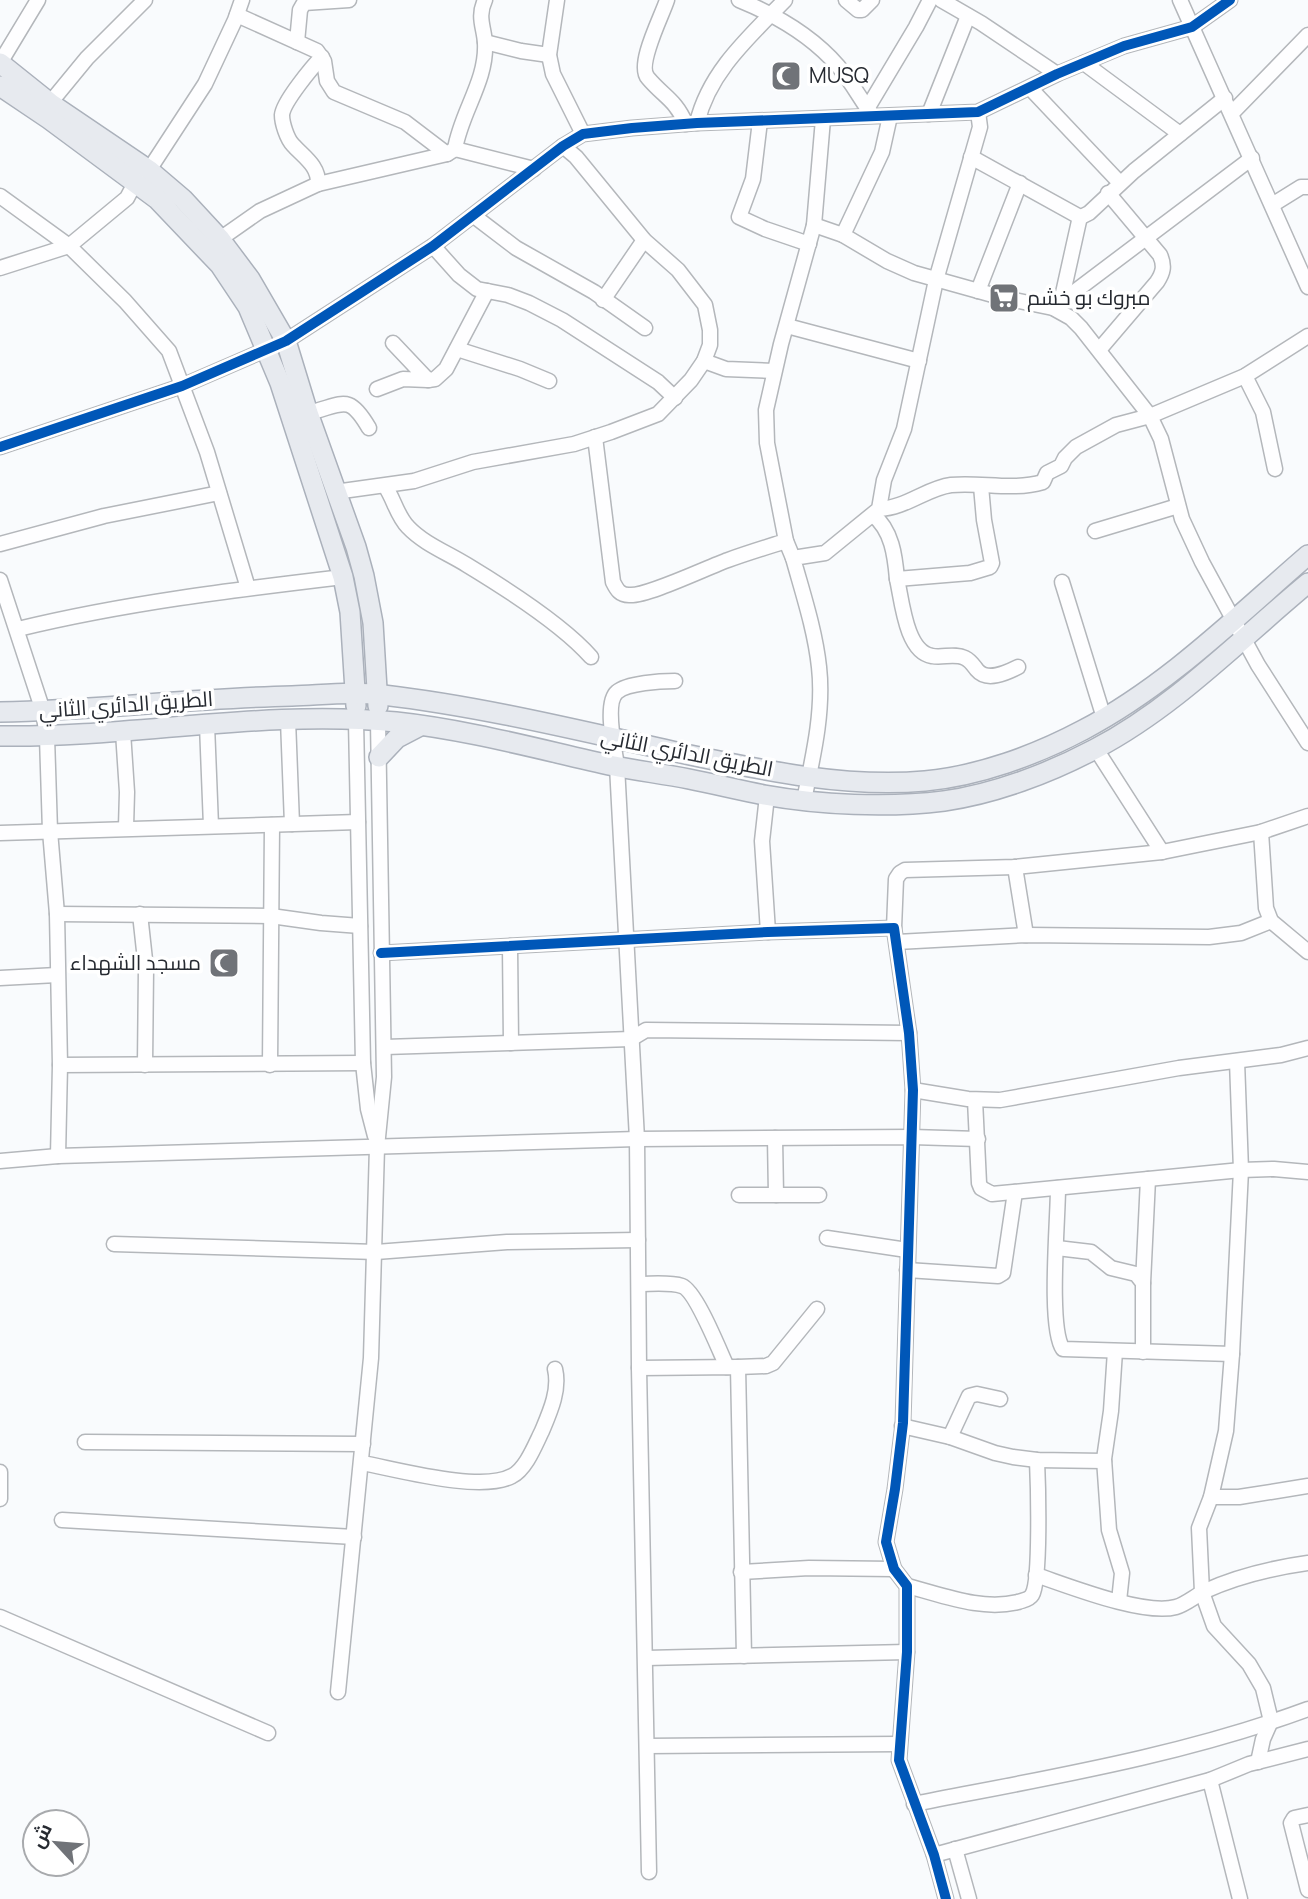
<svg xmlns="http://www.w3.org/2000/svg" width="1308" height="1899" font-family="Manrope,Cairo,sans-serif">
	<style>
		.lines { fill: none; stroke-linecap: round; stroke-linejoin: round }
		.minor-casing { stroke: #b4b7bb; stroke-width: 17 }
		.major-casing { stroke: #abb1bb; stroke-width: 22 }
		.minor { stroke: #fefeff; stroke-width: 14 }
		.major { stroke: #e7eaef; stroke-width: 19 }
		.cycleway-casing { stroke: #fff; stroke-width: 15 }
		.cycleway { stroke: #0057b8; stroke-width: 10 }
		.labels { text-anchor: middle; stroke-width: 7; stroke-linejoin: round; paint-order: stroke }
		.poi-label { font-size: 21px; fill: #262a31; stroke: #fff; text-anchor: start }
		.street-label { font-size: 21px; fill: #262a31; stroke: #fff }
	</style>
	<rect width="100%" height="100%" fill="#f9fbfd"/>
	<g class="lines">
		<g class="minor-casing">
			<g id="minor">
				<polyline points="557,0 549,55 553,74 583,134"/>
				<path d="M 667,0 C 662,16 636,65 648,78 C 664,97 675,99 686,124"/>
				<path d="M 739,0 C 776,15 812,36 838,66 C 851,81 861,100 872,115"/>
				<polyline points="846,0 858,10 862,10 872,0"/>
				<polyline points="941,0 981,23 1057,74"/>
				<polyline points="1180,0 1308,287"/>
				<polyline points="237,15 317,51 324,61 327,81 334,92 405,122 447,154"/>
				<polyline points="297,42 300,10 304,3 349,0"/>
				<polyline points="485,42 521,51 549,55"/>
				<polyline points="0,63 38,0"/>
				<polyline points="1084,63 1180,134"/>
				<polyline points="1030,88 1120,183"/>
				<polyline points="50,103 87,58 145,0"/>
				<polyline points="867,109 916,27 930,0"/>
				<polyline points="1232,113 1308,35"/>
				<polyline points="929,114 968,16"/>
				<polyline points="760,121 753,179 739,217 765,229 809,244"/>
				<path d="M 697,123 C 709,72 749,37 785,0"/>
				<path d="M 455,149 C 461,112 487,81 485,43 C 484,27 477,17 485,0"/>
				<polyline points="971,157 1078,216 1079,221 1061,302"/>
				<path d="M 318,184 C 319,166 304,157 293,145 C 287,139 282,123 282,115 C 283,102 313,66 322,57"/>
				<polyline points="0,196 69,246 125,301 169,351 207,452 248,588"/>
				<polyline points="1272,205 1301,187 1308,187"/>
				<polyline points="474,216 516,248 594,292 645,328"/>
				<polyline points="1079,218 1089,213 1134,171 1225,98"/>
				<polyline points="814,225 843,235 887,261 914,273 1000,297 1053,308 1071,318 1081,328 1150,416 1161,439 1182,519 1202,562 1258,665 1308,743"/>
				<polyline points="843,235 882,152 890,116"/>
				<polyline points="220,239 260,211 318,184 447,154 455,149 534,169"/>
				<polyline points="433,246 459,275 477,289 508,295 529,303 562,320 658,382 675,398"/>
				<polyline points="0,268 69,246 127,198 135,183 149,170 205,84 235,20 242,0"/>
				<polyline points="978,291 1020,183"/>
				<polyline points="603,300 644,240"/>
				<polyline points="1053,308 1252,158"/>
				<polyline points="787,326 919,361"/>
				<polyline points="457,349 520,369 549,381"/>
				<path d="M 1099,350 L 1157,282 C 1163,273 1165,266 1160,255 L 1108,193"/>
				<polyline points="704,361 726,369 774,371"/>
				<polyline points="1245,376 1263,412 1275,469"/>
				<polyline points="428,380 435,379 446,369 487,291"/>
				<polyline points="377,389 403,379 428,380 393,343"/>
				<path d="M 308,413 C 343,405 348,392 369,428"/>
				<path d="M 595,437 L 613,582 C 617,590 620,595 629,595 C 646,597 708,567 728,560 C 747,553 767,547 786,541"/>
				<polyline points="0,447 182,386 286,341 433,246 563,146 583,134 632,128 697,123 978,112 1057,74 1124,46 1192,27 1230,0"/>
				<path d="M 385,486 C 394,499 397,516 408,527 C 424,544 448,553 467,565 C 505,588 562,624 591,657"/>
				<polyline points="335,492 414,481 473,462 574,444 611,432 658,414 691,380 704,361 710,345 710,330 705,305 678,270 644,240 576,157 563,146"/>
				<path d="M 879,509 C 906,508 927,488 951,485 C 982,482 1013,491 1043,482 L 1047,473 L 1061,466 L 1065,458 L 1076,447 L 1116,425 L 1150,416 L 1245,376 L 1308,336"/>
				<path d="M 873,515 C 892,530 895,556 897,579 L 970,573 L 990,567 L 992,563 L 984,520 L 981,486"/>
				<polyline points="1095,531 1178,506"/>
				<polyline points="0,544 104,516 219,493"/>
				<polyline points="793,558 786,541 767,443 766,410 781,344 814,225 823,119"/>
				<path d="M 897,579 C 902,601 906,652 932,656 C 943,658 955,653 965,658 C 971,661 973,665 977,670 C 987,682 1006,673 1018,667"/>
				<polyline points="0,580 43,711 47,737 50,831 57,914 60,1065 58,1156"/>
				<polyline points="1062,582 1104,718"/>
				<path d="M 18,629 C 125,603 233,590 343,577"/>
				<polyline points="288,720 292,824"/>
				<polyline points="356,721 363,1063 368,1109 375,1136"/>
				<polyline points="207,725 211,826"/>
				<polyline points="123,732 127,792 126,827"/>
				<polyline points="1096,749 1162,852"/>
				<polyline points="767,796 762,841 768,932"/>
				<path d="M 804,800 C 813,757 824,711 819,667 C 815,630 803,594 793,558 L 825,553 L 879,509 L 884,480 L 904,429 L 936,280 L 980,127 L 978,112"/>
				<polyline points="1261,832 1266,908 1271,921 1308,952"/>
				<polyline points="0,833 358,822"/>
				<polyline points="1015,867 1026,935"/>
				<polyline points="57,914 271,916 321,923 360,926"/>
				<polyline points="140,914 146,969 145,1065"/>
				<polyline points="894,928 896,879 900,873 905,870 1015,867 1162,852 1261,832 1308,816"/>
				<polyline points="897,942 1026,935 1209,937 1241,933 1271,921"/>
				<polyline points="510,946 511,1043"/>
				<polyline points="381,953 768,932 894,928 909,1033 913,1090 903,1423 895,1489 886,1542 894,1569 907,1586 907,1652 899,1760 934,1855 946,1899"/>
				<polyline points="0,978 57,975"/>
				<polyline points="385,1047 631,1039 646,1030 909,1033"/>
				<polyline points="1237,1061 1241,1170 1232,1354 1226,1431 1211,1497 1199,1528 1202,1592 1214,1626 1249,1664 1263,1688 1271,1721 1263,1739 1258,1762"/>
				<polyline points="60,1065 363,1063"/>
				<polyline points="270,1065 272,825"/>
				<polyline points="913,1090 968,1099 1000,1100 1179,1068 1281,1055 1308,1048"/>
				<polyline points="975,1100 979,1183 981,1188 992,1194 1241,1170 1274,1169 1308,1172"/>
				<polyline points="775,1138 776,1195"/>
				<polyline points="0,1161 58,1156 637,1139 912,1137 978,1139"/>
				<path d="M 1058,1188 C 1058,1220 1048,1328 1063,1349 L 1232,1354"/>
				<polyline points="739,1195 819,1195"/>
				<polyline points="827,1238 907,1250"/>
				<polyline points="114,1244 376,1252 507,1242 638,1240"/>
				<polyline points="1057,1248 1091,1252 1111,1268 1136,1274 1143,1283 1143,1352"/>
				<polyline points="907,1270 998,1276 1003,1273 1015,1192"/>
				<polyline points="1143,1283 1148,1179"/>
				<path d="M 639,1284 C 652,1284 670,1282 682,1286 C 696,1291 720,1352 727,1367"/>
				<polyline points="1115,1351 1111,1411 1104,1459 1109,1530 1122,1573 1119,1601"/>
				<polyline points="738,1367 766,1366 773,1363 817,1309"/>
				<polyline points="639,1368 738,1367 744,1656"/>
				<polyline points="902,1426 950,1437 995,1453 1013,1457 1037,1460 1104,1461"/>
				<polyline points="950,1437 969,1396 977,1394 1000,1399"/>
				<polyline points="85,1442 363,1444"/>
				<path d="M 362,1463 C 396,1469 481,1493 512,1476 C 526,1469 535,1445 542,1431 C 550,1412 560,1390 555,1369"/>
				<polyline points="0,1472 0,1499"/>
				<polyline points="1211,1497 1239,1497 1308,1486"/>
				<polyline points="62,1520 354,1537"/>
				<polyline points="741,1572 809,1568 894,1569"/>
				<path d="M 1036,1575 C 1069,1586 1144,1616 1176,1607 C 1186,1604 1195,1596 1205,1591 C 1238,1576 1272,1568 1308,1563"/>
				<path d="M 907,1586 C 943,1595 981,1611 1018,1602 C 1023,1600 1029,1600 1032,1595 C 1041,1581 1038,1482 1037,1460"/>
				<polyline points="0,1617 268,1733"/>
				<polyline points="646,1658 907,1652"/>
				<polyline points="338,1692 371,1358 377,1147 384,1077 378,721"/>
				<polyline points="647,1746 899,1744"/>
				<polyline points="1210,1780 1240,1899"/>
				<path d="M 914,1804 C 1046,1778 1181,1756 1308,1709"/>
				<polyline points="1308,1815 1294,1818 1291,1823 1308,1890"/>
				<polyline points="955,1849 969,1899"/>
				<polyline points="934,1855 1210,1780 1249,1764 1308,1749"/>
				<path d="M 649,1872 L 639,1368 L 637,1139 L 617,766 C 615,751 604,703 617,692 C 627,683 661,681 675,681"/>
			</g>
		</g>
		<g class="major-casing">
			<g id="major">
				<polyline points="0,63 50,103 149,170 183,199 220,239 250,279 286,341 308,413 356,547 364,576 373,623 378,706"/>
				<polyline points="0,86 49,119 157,199 220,265 248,307 280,383 343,577 350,612 356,706"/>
				<path d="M 0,712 C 98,710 195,698 292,696 C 322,695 353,691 383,695 C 486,707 589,733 690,755 C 766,771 847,788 925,781 C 979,776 1036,755 1083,730 C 1167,686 1236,617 1308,555"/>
				<path d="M 0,736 C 132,738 264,709 396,722 C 470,730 541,750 614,766 C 639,771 664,774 689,779 C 714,784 739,790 764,795 C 820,805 888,808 944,801 C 994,794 1050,773 1095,749 C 1175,707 1239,640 1308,583"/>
				<polyline points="379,757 397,738 420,726"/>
			</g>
		</g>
		<use href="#minor" class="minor"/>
		<use href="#major" class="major"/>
		<g class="cycleway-casing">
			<g id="cycleway">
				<polyline points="0,447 182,386 286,341 433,246 563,146 583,134 632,128 697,123 978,112 1057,74 1124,46 1192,27 1230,0"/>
				<polyline points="381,953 768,932 894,928 909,1033 913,1090 903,1423 895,1489 886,1542 894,1569 907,1586 907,1652 899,1760 934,1855 946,1899"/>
			</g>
		</g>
		<use href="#cycleway" class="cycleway"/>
	</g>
	<defs>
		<g id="mosque-square" transform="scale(1.575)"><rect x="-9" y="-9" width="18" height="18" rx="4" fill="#707378" stroke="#fff"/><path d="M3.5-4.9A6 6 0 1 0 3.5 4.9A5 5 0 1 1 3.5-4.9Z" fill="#fff"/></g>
		<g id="supermarket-square" transform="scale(1.575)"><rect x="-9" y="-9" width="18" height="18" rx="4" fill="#707378" stroke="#fff"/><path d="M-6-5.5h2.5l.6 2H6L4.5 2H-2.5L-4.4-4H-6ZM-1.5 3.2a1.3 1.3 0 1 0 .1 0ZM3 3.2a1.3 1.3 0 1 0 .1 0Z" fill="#fff"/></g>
	</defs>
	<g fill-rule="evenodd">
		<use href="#mosque-square" x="786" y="76"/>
		<use href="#supermarket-square" x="1004" y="298"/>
		<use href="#mosque-square" x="224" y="963"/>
	</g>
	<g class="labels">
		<g class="poi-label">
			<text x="809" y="83">MUSQ</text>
			<text x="1027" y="305">مبروك بو خشم</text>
			<text x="201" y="970" text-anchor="end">مسجد الشهداء</text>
		</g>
		<g class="street-label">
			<text transform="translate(126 705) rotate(-4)" y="7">الطريق الدائري الثاني</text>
			<text transform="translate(687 753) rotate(11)" y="7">الطريق الدائري الثاني</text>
		</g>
	</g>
	<g transform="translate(56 1843) rotate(296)"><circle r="33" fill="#ffffff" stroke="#a8aaad" stroke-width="2"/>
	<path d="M0-5L12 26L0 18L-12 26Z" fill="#707378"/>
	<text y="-10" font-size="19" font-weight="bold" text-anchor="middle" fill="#262a31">ش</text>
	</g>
</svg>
